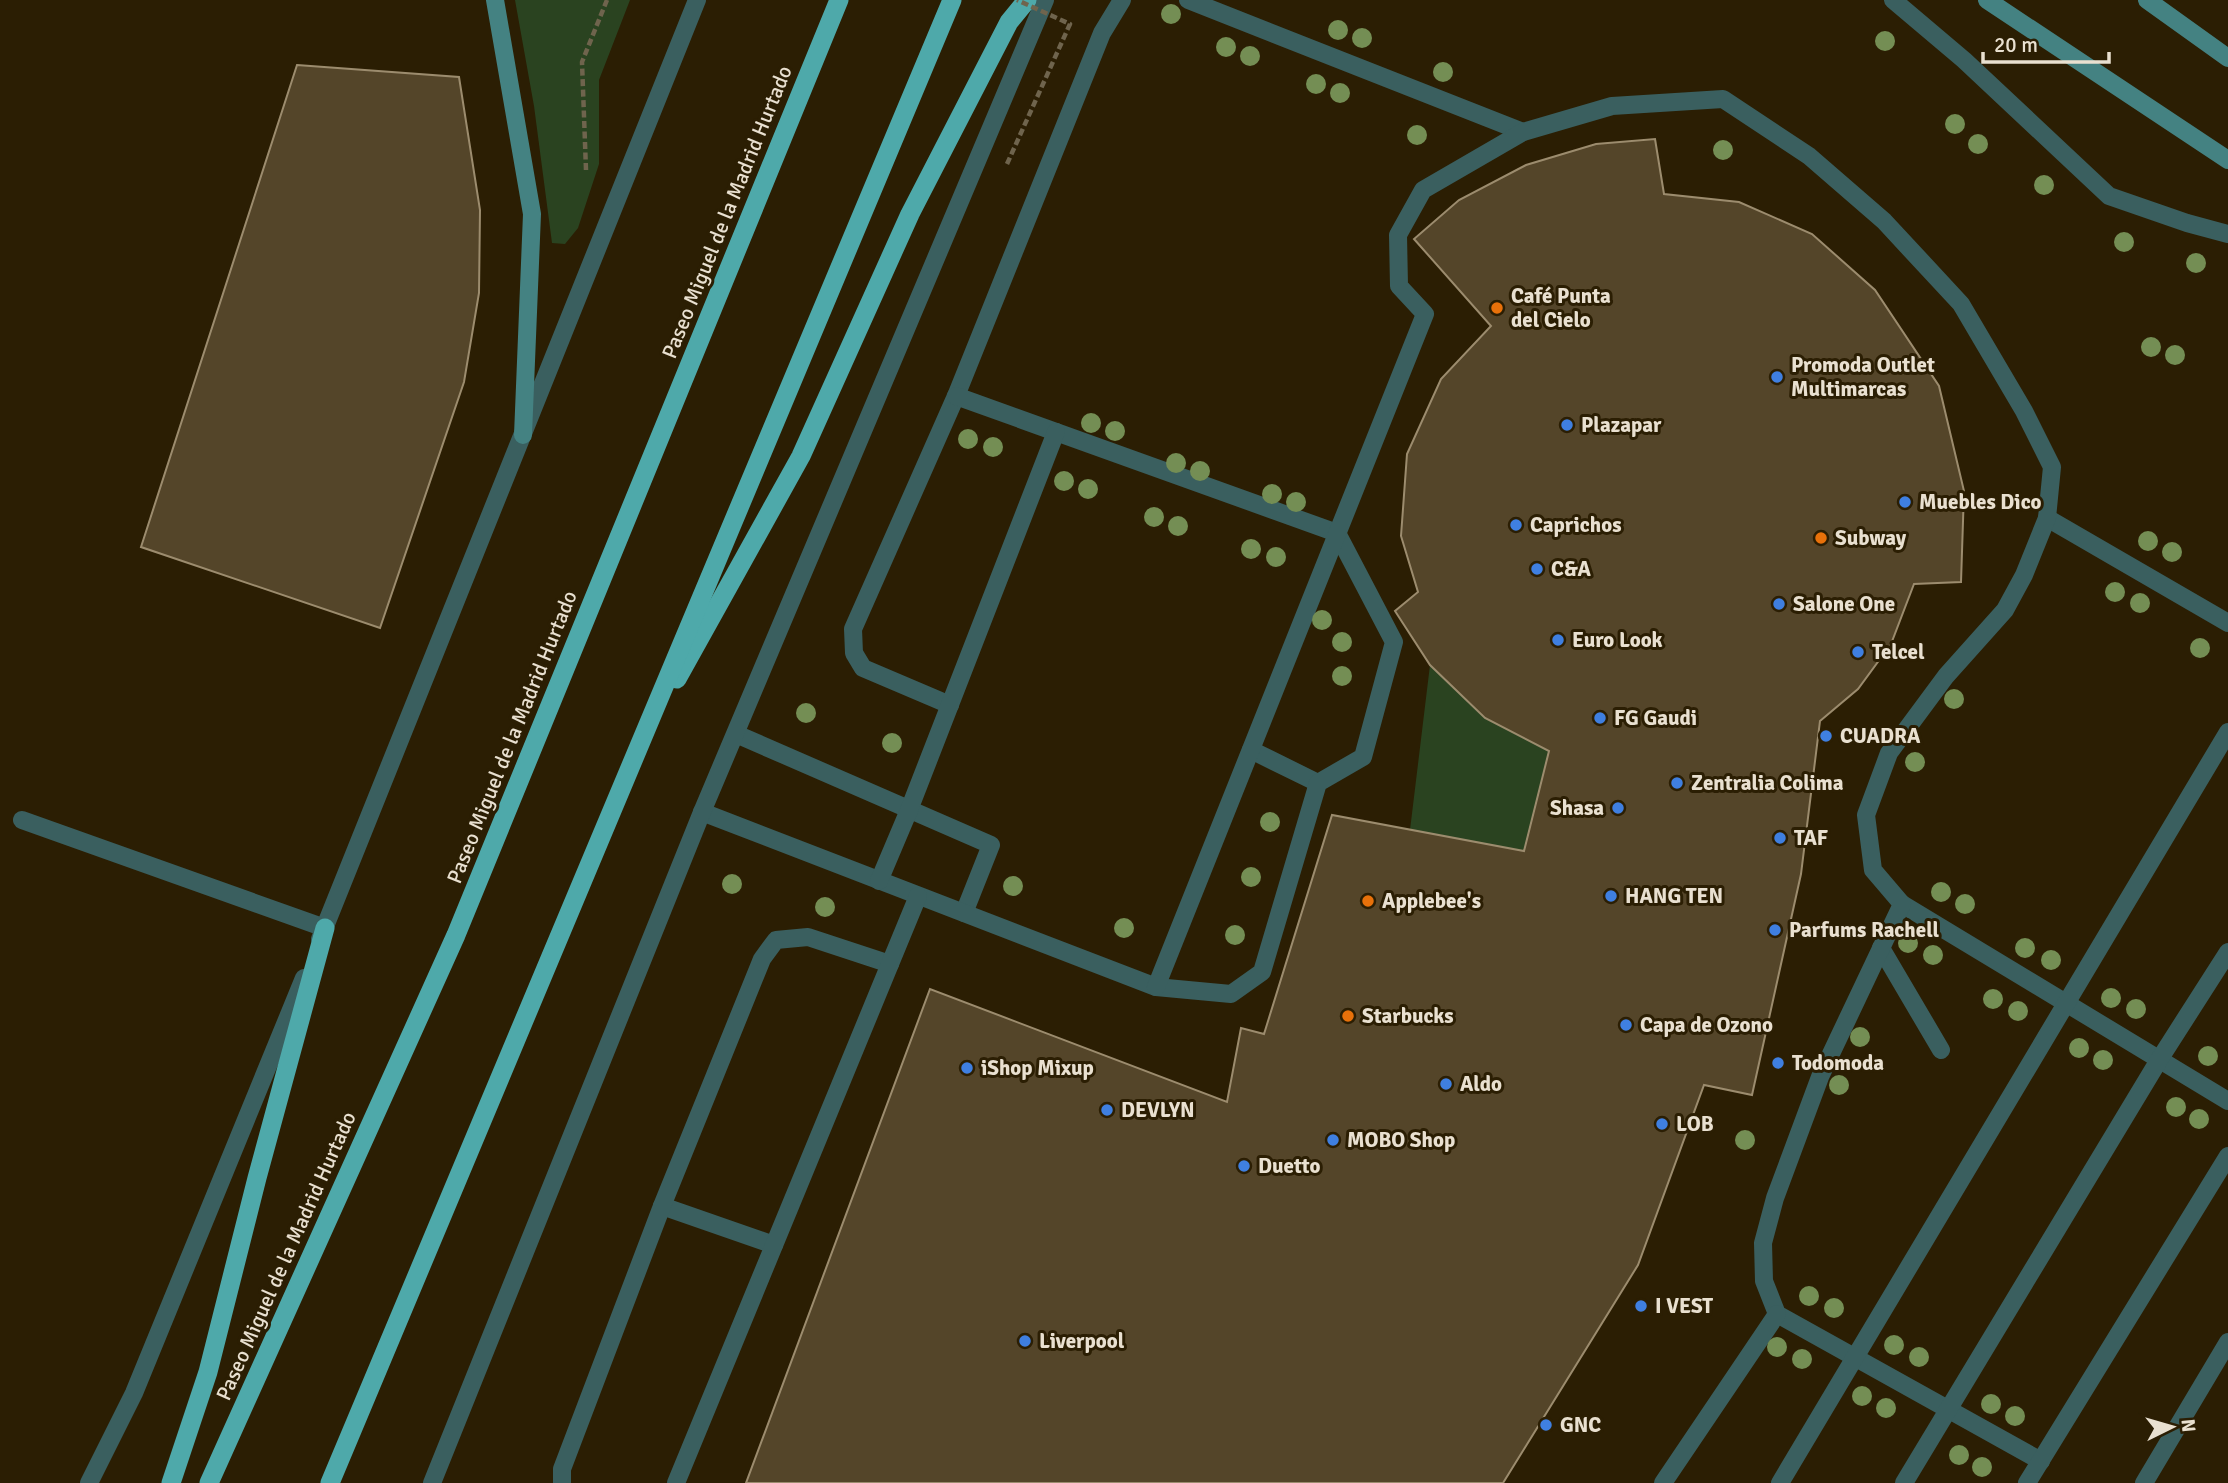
<svg xmlns="http://www.w3.org/2000/svg" width="2228" height="1483" font-family="Signika,sans-serif">
	<style>
		.green { fill: #2a4320 }
		.building { fill: #544529; stroke: #9c8c6e; stroke-width: 2 }
		.lines { fill: none; stroke-linecap: round; stroke-linejoin: round }
		.path { stroke: #6f644d; stroke-width: 4.5; stroke-dasharray: 7 3.5; stroke-linecap: butt }
		.service { stroke: #3a5f5f; stroke-width: 18 }
		.minor { stroke: #3a5f5f; stroke-width: 18 }
		.tertiary { stroke: #3a5f5f; stroke-width: 18 }
		.secondary { stroke: #448282; stroke-width: 18 }
		.trunk { stroke: #4ea9aa; stroke-width: 19 }
		.path-bridge { stroke: #6f644d; stroke-width: 4.5; stroke-dasharray: 7 3.5; stroke-linecap: butt }
		.tree { fill: #748e54 }
		.food-dot { fill: #e8710a; stroke: #2b1e03; stroke-width: 2.5 }
		.shop-dot { fill: #3f7fe0; stroke: #2b1e03; stroke-width: 2.5 }
		.labels { text-anchor: middle; stroke-width: 6; stroke-linejoin: round; paint-order: stroke }
		.street-label { font-size: 21px; fill: #e9e0d0; stroke: #2b1e03 }
		.poi-label { font-size: 21px; font-weight: bold; fill: #e9e0d0; stroke: #2b1e03; text-anchor: start }
	</style>
	<rect width="100%" height="100%" fill="#2b1e03"/>
	<g class="green">
		<polygon points="515,0 630,0 599,80 599,164 578,228 565,244 552,243 534,106"/>
		<polygon points="1430,665 1485,718 1549,751 1524,851 1410,830"/>
	</g>
	<g class="building">
		<polygon points="297,65 459,77 480,210 479,293 464,382 380,628 141,547"/>
		<polygon points="1655,139 1664,194 1739,202 1812,234 1875,290 1939,386 1964,491 1961,582 1914,584 1891,644 1858,689 1820,721 1801,874 1752,1095 1704,1085 1638,1265 1503,1483 746,1483 930,989 1227,1102 1241,1028 1264,1034 1332,815 1524,851 1549,751 1485,718 1430,665 1395,611 1418,592 1401,536 1407,454 1441,379 1491,326 1414,239 1459,200 1526,165 1596,144"/>
	</g>
	<g class="lines">
		<polyline class="path" points="586,170 582,62 607,0"/>
		<g class="service">
			<polyline points="1188,0 1523,132"/>
			<polyline points="1893,0 1964,60 2109,196 2187,223 2228,234"/>
			<polyline points="2047,518 2228,623"/>
			<polyline points="950,705 863,668 854,653 853,629 956,396 1102,33 1122,0"/>
			<polyline points="736,734 991,845 964,913"/>
			<polyline points="1251,750 1318,783"/>
			<polyline points="702,812 1156,987 1231,994 1262,972 1318,783 1363,757 1394,642 1337,533 956,396"/>
			<polyline points="22,820 325,928"/>
			<polyline points="879,881 909,810 1056,432"/>
			<polyline points="1902,904 2228,1101"/>
			<polyline points="1881,948 1941,1050"/>
			<polyline points="1156,987 1425,314 1399,286 1398,235 1423,190 1523,132 1612,106 1723,99 1809,156 1884,221 1961,304 2024,411 2052,467 2047,518 2024,575 2005,610 1946,676 1889,753 1866,815 1873,870 1902,904 1820,1077 1775,1198 1763,1243 1764,1281 1777,1314 2041,1461"/>
			<polyline points="662,1206 774,1245"/>
			<polyline points="562,1483 562,1469 662,1206 762,959 776,940 808,937 890,964"/>
			<polyline points="676,1483 918,896"/>
			<polyline points="1663,1483 1777,1314"/>
			<polyline points="1780,1483 2228,732"/>
			<polyline points="1904,1483 2159,1060 2228,952"/>
			<polyline points="2027,1483 2228,1156"/>
		</g>
		<polyline class="minor" points="2144,1483 2228,1342"/>
		<g class="tertiary">
			<polyline points="320,939 697,0"/>
			<polyline points="89,1483 134,1393 304,978"/>
			<polyline points="432,1483 702,812 1045,0"/>
		</g>
		<g class="secondary">
			<polyline points="495,0 532,214 523,435"/>
			<polyline points="1987,0 2228,160"/>
			<polyline points="2147,0 2228,58"/>
		</g>
		<g class="trunk">
			<polyline points="677,679 801,456 910,214 1009,22 1027,0"/>
			<polyline points="171,1483 208,1372 257,1178 325,928"/>
			<polyline points="209,1483 456,935 839,0"/>
			<polyline points="330,1483 952,0"/>
		</g>
		<polyline class="path-bridge" points="1007,164 1070,24 1017,0"/>
	</g>
	<g class="tree">
		<circle cx="1171" cy="14" r="10"/>
		<circle cx="1338" cy="30" r="10"/>
		<circle cx="1362" cy="38" r="10"/>
		<circle cx="1885" cy="41" r="10"/>
		<circle cx="1226" cy="47" r="10"/>
		<circle cx="1250" cy="56" r="10"/>
		<circle cx="1443" cy="72" r="10"/>
		<circle cx="1316" cy="84" r="10"/>
		<circle cx="1340" cy="93" r="10"/>
		<circle cx="1955" cy="124" r="10"/>
		<circle cx="1417" cy="135" r="10"/>
		<circle cx="1978" cy="144" r="10"/>
		<circle cx="1723" cy="150" r="10"/>
		<circle cx="2044" cy="185" r="10"/>
		<circle cx="2124" cy="242" r="10"/>
		<circle cx="2196" cy="263" r="10"/>
		<circle cx="2151" cy="347" r="10"/>
		<circle cx="2175" cy="355" r="10"/>
		<circle cx="1091" cy="423" r="10"/>
		<circle cx="1115" cy="431" r="10"/>
		<circle cx="968" cy="439" r="10"/>
		<circle cx="993" cy="447" r="10"/>
		<circle cx="1176" cy="463" r="10"/>
		<circle cx="1200" cy="471" r="10"/>
		<circle cx="1064" cy="481" r="10"/>
		<circle cx="1088" cy="489" r="10"/>
		<circle cx="1272" cy="494" r="10"/>
		<circle cx="1296" cy="502" r="10"/>
		<circle cx="1154" cy="517" r="10"/>
		<circle cx="1178" cy="526" r="10"/>
		<circle cx="2148" cy="541" r="10"/>
		<circle cx="1251" cy="549" r="10"/>
		<circle cx="2172" cy="552" r="10"/>
		<circle cx="1276" cy="557" r="10"/>
		<circle cx="2115" cy="592" r="10"/>
		<circle cx="2140" cy="603" r="10"/>
		<circle cx="1322" cy="620" r="10"/>
		<circle cx="1342" cy="642" r="10"/>
		<circle cx="2200" cy="648" r="10"/>
		<circle cx="1342" cy="676" r="10"/>
		<circle cx="1954" cy="699" r="10"/>
		<circle cx="806" cy="713" r="10"/>
		<circle cx="892" cy="743" r="10"/>
		<circle cx="1915" cy="762" r="10"/>
		<circle cx="1270" cy="822" r="10"/>
		<circle cx="1251" cy="877" r="10"/>
		<circle cx="732" cy="884" r="10"/>
		<circle cx="1013" cy="886" r="10"/>
		<circle cx="1941" cy="892" r="10"/>
		<circle cx="1965" cy="904" r="10"/>
		<circle cx="825" cy="907" r="10"/>
		<circle cx="1124" cy="928" r="10"/>
		<circle cx="1235" cy="935" r="10"/>
		<circle cx="1908" cy="943" r="10"/>
		<circle cx="2025" cy="948" r="10"/>
		<circle cx="1933" cy="955" r="10"/>
		<circle cx="2051" cy="960" r="10"/>
		<circle cx="2111" cy="998" r="10"/>
		<circle cx="1993" cy="999" r="10"/>
		<circle cx="2136" cy="1009" r="10"/>
		<circle cx="2018" cy="1011" r="10"/>
		<circle cx="1860" cy="1037" r="10"/>
		<circle cx="2079" cy="1048" r="10"/>
		<circle cx="2208" cy="1056" r="10"/>
		<circle cx="2103" cy="1060" r="10"/>
		<circle cx="1839" cy="1085" r="10"/>
		<circle cx="2176" cy="1107" r="10"/>
		<circle cx="2199" cy="1119" r="10"/>
		<circle cx="1745" cy="1140" r="10"/>
		<circle cx="1809" cy="1296" r="10"/>
		<circle cx="1834" cy="1308" r="10"/>
		<circle cx="1894" cy="1345" r="10"/>
		<circle cx="1777" cy="1347" r="10"/>
		<circle cx="1919" cy="1357" r="10"/>
		<circle cx="1802" cy="1359" r="10"/>
		<circle cx="1862" cy="1396" r="10"/>
		<circle cx="1991" cy="1404" r="10"/>
		<circle cx="1886" cy="1408" r="10"/>
		<circle cx="2015" cy="1416" r="10"/>
		<circle cx="1959" cy="1455" r="10"/>
		<circle cx="1982" cy="1467" r="10"/>
	</g>
	<g class="food-dot">
		<circle cx="1497" cy="308" r="7"/>
		<circle cx="1821" cy="538" r="7"/>
		<circle cx="1368" cy="901" r="7"/>
		<circle cx="1348" cy="1016" r="7"/>
	</g>
	<g class="shop-dot">
		<circle cx="1777" cy="377" r="7"/>
		<circle cx="1567" cy="425" r="7"/>
		<circle cx="1905" cy="502" r="7"/>
		<circle cx="1516" cy="525" r="7"/>
		<circle cx="1537" cy="569" r="7"/>
		<circle cx="1779" cy="604" r="7"/>
		<circle cx="1558" cy="640" r="7"/>
		<circle cx="1858" cy="652" r="7"/>
		<circle cx="1600" cy="718" r="7"/>
		<circle cx="1826" cy="736" r="7"/>
		<circle cx="1677" cy="783" r="7"/>
		<circle cx="1618" cy="808" r="7"/>
		<circle cx="1780" cy="838" r="7"/>
		<circle cx="1611" cy="896" r="7"/>
		<circle cx="1775" cy="930" r="7"/>
		<circle cx="1626" cy="1025" r="7"/>
		<circle cx="1778" cy="1063" r="7"/>
		<circle cx="967" cy="1068" r="7"/>
		<circle cx="1446" cy="1084" r="7"/>
		<circle cx="1107" cy="1110" r="7"/>
		<circle cx="1662" cy="1124" r="7"/>
		<circle cx="1333" cy="1140" r="7"/>
		<circle cx="1244" cy="1166" r="7"/>
		<circle cx="1641" cy="1306" r="7"/>
		<circle cx="1025" cy="1341" r="7"/>
		<circle cx="1546" cy="1425" r="7"/>
	</g>
	<g class="labels">
		<g class="street-label">
			<text transform="translate(727 212) rotate(-68)" y="7">Paseo Miguel de la Madrid Hurtado</text>
			<text transform="translate(512 737) rotate(-68)" y="7">Paseo Miguel de la Madrid Hurtado</text>
			<text transform="translate(286 1256) rotate(-66)" y="7">Paseo Miguel de la Madrid Hurtado</text>
		</g>
		<g class="poi-label">
			<text x="1511" y="303">Café Punta<tspan x="1511" dy="24">del Cielo</tspan></text>
			<text x="1791" y="372">Promoda Outlet<tspan x="1791" dy="24">Multimarcas</tspan></text>
			<text x="1581" y="432">Plazapar</text>
			<text x="1919" y="509">Muebles Dico</text>
			<text x="1530" y="532">Caprichos</text>
			<text x="1835" y="545">Subway</text>
			<text x="1551" y="576">C&amp;A</text>
			<text x="1793" y="611">Salone One</text>
			<text x="1572" y="647">Euro Look</text>
			<text x="1872" y="659">Telcel</text>
			<text x="1614" y="725">FG Gaudi</text>
			<text x="1840" y="743">CUADRA</text>
			<text x="1691" y="790">Zentralia Colima</text>
			<text x="1604" y="815" text-anchor="end">Shasa</text>
			<text x="1794" y="845">TAF</text>
			<text x="1625" y="903">HANG TEN</text>
			<text x="1382" y="908">Applebee's</text>
			<text x="1789" y="937">Parfums Rachell</text>
			<text x="1362" y="1023">Starbucks</text>
			<text x="1640" y="1032">Capa de Ozono</text>
			<text x="1792" y="1070">Todomoda</text>
			<text x="981" y="1075">iShop Mixup</text>
			<text x="1460" y="1091">Aldo</text>
			<text x="1121" y="1117">DEVLYN</text>
			<text x="1676" y="1131">LOB</text>
			<text x="1347" y="1147">MOBO Shop</text>
			<text x="1258" y="1173">Duetto</text>
			<text x="1655" y="1313">I VEST</text>
			<text x="1039" y="1348">Liverpool</text>
			<text x="1560" y="1432">GNC</text>
		</g>
	</g>
	<g transform="translate(2172 1427) rotate(85)" stroke="#2b1e03" stroke-width="5" paint-order="stroke">
	<path d="M0-5L12 26L0 18L-12 26Z" fill="#e9e0d0"/>
	<text y="-10" font-size="19" font-weight="bold" text-anchor="middle" fill="#e9e0d0">N</text>
	</g>
	<path d="M1983 52v10h126v-10" fill="none" stroke="#e9e0d0" stroke-width="3.5"/>
	<text x="1994" y="52" font-size="21" fill="#e9e0d0" stroke="#2b1e03" stroke-width="5" paint-order="stroke">20 m</text>
</svg>
